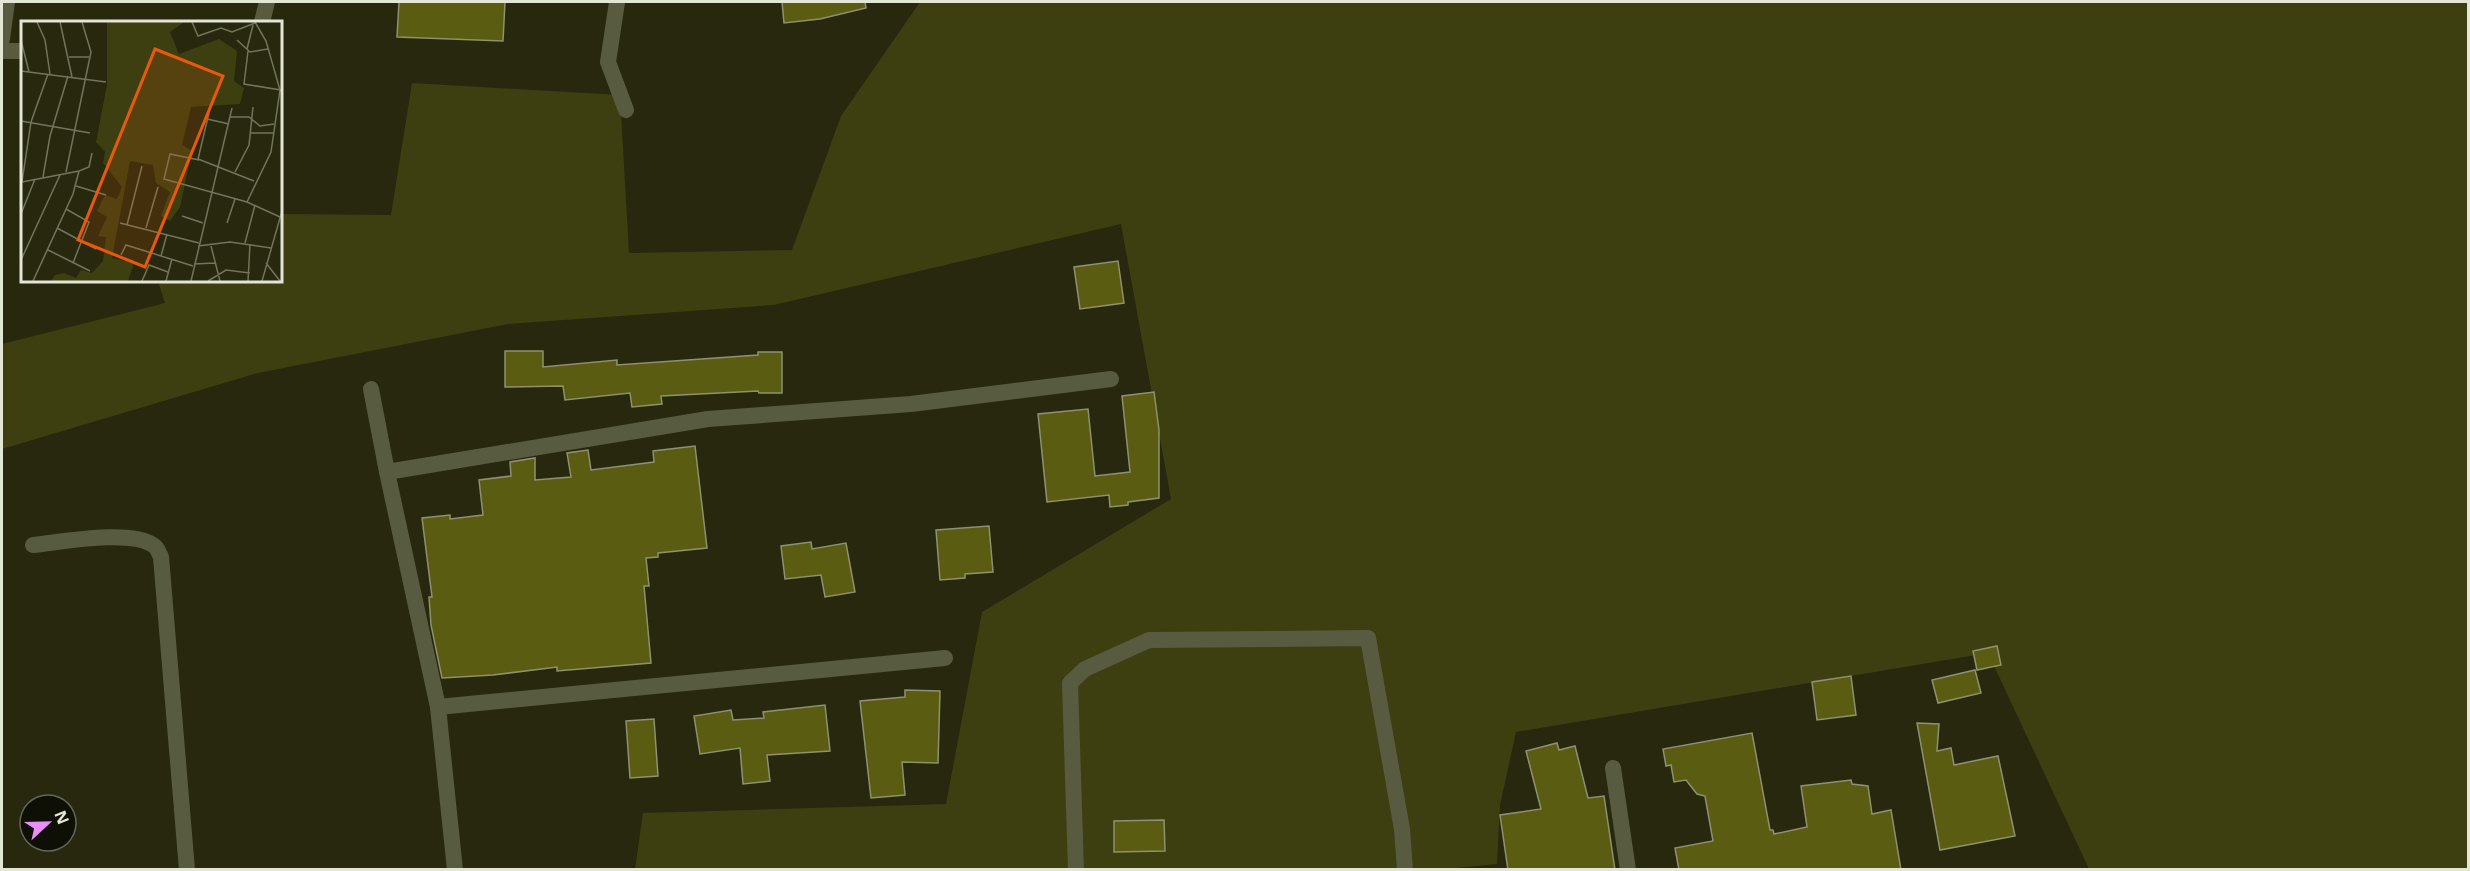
<svg xmlns="http://www.w3.org/2000/svg" width="2470" height="871" font-family="'Noto Sans',sans-serif">
	<style>
		.green { fill: #3d3f10 }
		.building { fill: #595c11; stroke: #8e9172; stroke-width: 1.5 }
		.lines { fill: none; stroke-linecap: round; stroke-linejoin: round }
		.minor { stroke: #595b40; stroke-width: 16 }
		.inset-road { fill: none; stroke: #73745d; stroke-width: 1.5 }
		.view { fill: #e8590c; fill-opacity: 0.15; stroke: #e8590c; stroke-width: 3 }
		.inset-edge { fill: none; stroke: #e4e6d5; stroke-width: 3 }
	</style>
	<rect width="100%" height="100%" fill="#27280d"/>
	<polygon class="green" points="920,2 2468,2 2468,869 2089,869 1988,653 1516,732 1500,805 1497,864 1434,870 635,869 643,813 946,804 982,612 1171,499 1121,224 774,305 508,324 258,373 2,449 2,344 165,303 158,281 280,280 281,214 391,215 412,83 620,95 629,253 792,250 841,116"/>
	<g class="building">
		<polygon points="399,2 505,2 503,41 397,37"/>
		<polygon points="782,2 865,2 866,8 820,19 784,23"/>
		<polygon points="1118,261 1124,303 1080,309 1074,267"/>
		<polygon points="505,351 543,351 543,367 617,360 617,365 758,355 758,352 782,352 782,393 759,393 758,391 661,396 662,404 632,407 630,393 565,400 563,386 505,387"/>
		<polygon points="1154,392 1159,430 1159,498 1128,502 1128,505 1110,507 1109,495 1047,502 1038,414 1088,409 1095,476 1130,472 1122,396"/>
		<polygon points="695,446 707,548 658,553 658,557 646,558 649,586 644,586 651,663 557,671 557,667 493,675 442,678 431,625 429,597 432,597 422,518 450,515 450,519 483,515 479,480 511,476 510,462 535,458 535,480 571,477 567,453 588,450 591,470 654,462 653,451"/>
		<polygon points="989,526 993,572 965,574 965,578 940,580 936,530"/>
		<polygon points="811,542 812,549 846,543 855,592 825,597 821,575 785,579 781,546"/>
		<polygon points="1997,646 2001,665 1977,670 1973,651"/>
		<polygon points="1975,670 1981,693 1938,703 1932,680"/>
		<polygon points="1851,676 1856,715 1817,720 1812,682"/>
		<polygon points="905,690 940,691 938,763 902,762 905,795 871,798 860,701 905,697"/>
		<polygon points="825,705 830,751 767,755 770,781 743,784 740,748 700,754 694,716 731,710 733,720 764,718 763,712"/>
		<polygon points="654,719 658,776 630,778 626,721"/>
		<polygon points="1917,723 1939,724 1937,751 1951,748 1954,765 1998,756 2015,836 1940,850"/>
		<polygon points="1752,733 1770,830 1773,830 1774,834 1807,827 1801,786 1851,780 1852,784 1868,786 1872,814 1891,810 1901,870 1679,870 1675,848 1713,841 1705,796 1697,794 1686,780 1674,782 1671,765 1666,766 1663,749"/>
		<polygon points="1557,743 1559,750 1575,746 1588,798 1604,796 1615,870 1508,870 1500,815 1541,809 1526,751"/>
		<polygon points="1164,820 1165,851 1114,852 1114,821"/>
	</g>
	<g class="lines">
		<g class="minor">
			<polyline points="617,2 608,62 626,110"/>
			<polyline points="262,22 267,2"/>
			<polyline points="2,39 7,2"/>
			<polyline points="2,51 22,51"/>
			<polyline points="371,389 387,472 438,707 455,870"/>
			<polyline points="387,472 708,419 911,404 1111,379"/>
			<path d="M 33,545 C 62,542 130,529 153,545 C 157,547 159,553 161,557 L 187,870"/>
			<polyline points="438,707 945,658"/>
			<polyline points="1613,768 1628,870"/>
			<polyline points="1076,870 1070,683 1085,669 1149,640 1368,638 1402,829 1405,870"/>
		</g>
	</g>
	<g transform="translate(21 21)">
		<rect width="261" height="261" fill="#27280d"/>
		<path d="M 86,1 L 163,1 L 149,11 L 158,33 L 198,18 L 216,30 L 213,60 L 223,67 L 219,83 L 170,86 L 161,124 L 171,130 L 159,186 L 149,200 L 140,195 L 149,171 L 135,162 L 132,144 L 109,140 L 91,237 L 113,242 L 107,260 L 30,260 L 34,254 L 43,252 L 55,257 L 60,249 L 71,252 L 82,240 L 85,216 L 77,215 L 86,196 L 76,190 L 84,174 L 96,178 L 101,166 L 82,142 L 84,131 L 75,121 L 86,64 Z" fill="#3d3f10"/>
		<path class="inset-road" d="M 16,1 L 24,19 L 29,53M 39,1 L 51,56M 171,1 L 177,15 L 200,7 L 211,11 L 234,2M 0,19 L 8,51M 216,19 L 229,31 L 247,28M 226,28 L 232,4M 227,30 L 223,63 L 260,69M 48,36 L 68,36M 0,50 L 85,61M 188,92 L 177,138 L 233,160M 209,96 L 228,96 L 239,105 L 253,103M 186,98 L 208,103M 0,100 L 69,112M 229,112 L 253,112M 178,139 L 149,133 L 143,158 L 226,181 L 259,196M 45,151 L 70,31 L 61,1M 214,151 L 228,124 L 232,86M 22,156 L 29,115 L 47,55M 1,161 L 10,101 L 27,53M 1,161 L 58,150 L 68,146 L 71,132M 55,165 L 85,174M 226,181 L 250,131 L 259,69 L 245,20 L 234,1M 45,188 L 68,201 L 52,242M 0,193 L 14,158M 161,195 L 182,202M 99,202 L 178,222M 206,202 L 214,178M 106,204 L 121,145M 36,207 L 75,228M 125,207 L 137,166M 224,222 L 234,184M 177,225 L 209,221 L 250,227M 190,225 L 199,260M 27,229 L 69,250M 100,234 L 105,224 L 172,245M 140,235 L 146,213M 0,239 L 39,154M 245,242 L 259,260M 173,243 L 194,242M 12,260 L 52,173 L 58,150M 121,260 L 128,244 L 147,251M 145,260 L 151,238M 170,260 L 211,87M 187,260 L 205,249 L 229,252M 227,260 L 229,223M 241,260 L 261,190"/>
		<path class="view" d="M 134,28 L 202,55 L 124,246 L 57,219 Z"/>
		<rect width="261" height="261" class="inset-edge"/>
	</g>
	<rect width="2470" height="871" fill="none" stroke="#e4e6d5" stroke-width="6"/>
	<g transform="translate(48 823) rotate(68)"><circle r="28" fill="#0f1005" stroke="#646658" stroke-width="1.5"/>
	<path d="M0-4.5L10 22L0 15L-10 22Z" fill="#eb8dfb"/>
	<text y="-9" font-size="16" font-weight="bold" text-anchor="middle" fill="#e4e6d5">N</text>
	</g>
</svg>
